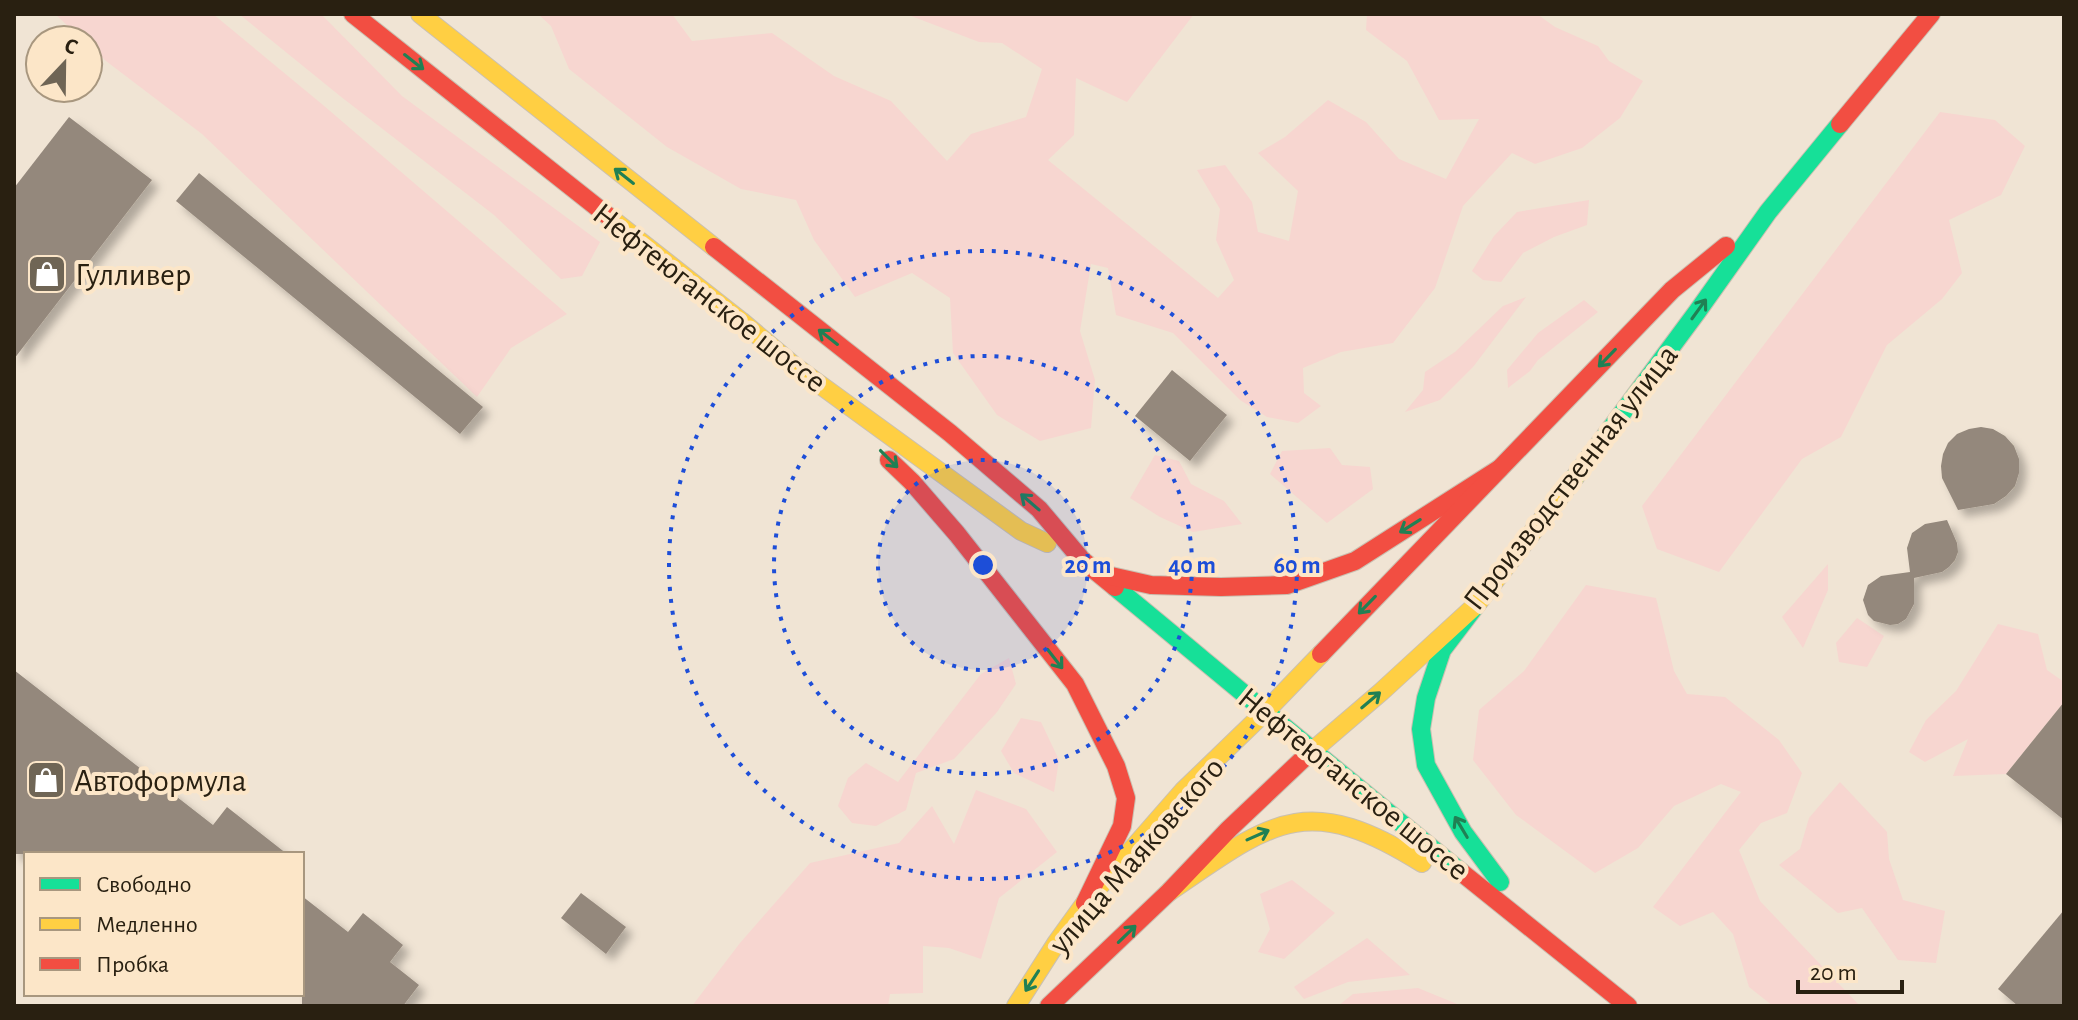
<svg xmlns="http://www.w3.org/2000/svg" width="2078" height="1020" font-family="'Alegreya Sans',sans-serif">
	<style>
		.green { fill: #f7d6d0 }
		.building { fill: #94887c; filter: url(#shadow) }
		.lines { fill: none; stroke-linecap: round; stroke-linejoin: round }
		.fast-casing { stroke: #cac0b1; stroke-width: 20 }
		.slow-casing { stroke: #cac0b1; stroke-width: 20 }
		.jam-casing { stroke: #cac0b1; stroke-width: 20 }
		.fast { stroke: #16e098; stroke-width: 18 }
		.slow { stroke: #ffcf43; stroke-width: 18 }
		.jam { stroke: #f24e42; stroke-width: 18 }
		.oneway { stroke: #208054 }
		.ring { fill: none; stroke: #1d4ed8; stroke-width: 4; stroke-dasharray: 4 8 }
		.labels { text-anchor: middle; stroke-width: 8; stroke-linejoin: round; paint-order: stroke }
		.poi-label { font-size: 32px; fill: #292011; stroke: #fce6c8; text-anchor: start }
		.street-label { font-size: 32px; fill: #292011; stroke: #fce6c8 }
		.centre { fill: #1d4ed8; stroke: #fce6c8; stroke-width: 4 }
		.ring-label { font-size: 24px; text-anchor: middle; font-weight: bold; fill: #1d4ed8; stroke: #fce6c8; stroke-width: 8; stroke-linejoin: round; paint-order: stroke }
	</style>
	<defs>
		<filter id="shadow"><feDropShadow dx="7" dy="7" stdDeviation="4" flood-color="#0004"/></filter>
	</defs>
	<rect width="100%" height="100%" fill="#f0e4d4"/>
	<g class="green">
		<polygon points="55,14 213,14 323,105 567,314 511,348 477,397 202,134 106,61 88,45 88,40 83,40"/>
		<polygon points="239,14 321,14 402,96 600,242 582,276 561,279 494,215 340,96"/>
		<polygon points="538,14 672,14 692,41 772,33 834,76 891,101 947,161 971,134 1026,117 1042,69 1002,43 979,42 906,14 1194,14 1127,102 1076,78 1074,135 1048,160 1218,298 1234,280 1216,240 1220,209 1197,170 1225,165 1252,202 1258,232 1289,241 1298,191 1258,153 1285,137 1328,100 1366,122 1399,159 1446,179 1479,119 1439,120 1407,61 1366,30 1367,14 1537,14 1555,27 1598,46 1609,61 1643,81 1620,118 1582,148 1535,164 1512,153 1463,206 1435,288 1393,343 1341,352 1303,368 1304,393 1321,406 1298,423 1267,417 1240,400 1173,333 1116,315 1108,268 1091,264 1080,331 1095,380 1091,428 1040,441 997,415 953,353 950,298 912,273 855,297 814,240 796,200 741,189 667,147 569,69 551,26"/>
		<polygon points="1940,112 1995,120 2025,146 2001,195 1949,220 1962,273 1942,299 1887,345 1841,437 1802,459 1719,572 1657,549 1642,506"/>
		<polygon points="1589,200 1587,225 1554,237 1523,253 1501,282 1483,280 1472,271 1494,236 1517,212"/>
		<polygon points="1526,297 1473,367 1440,400 1405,412 1423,390 1425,372 1455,352 1503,306"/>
		<polygon points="1584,300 1598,312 1538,360 1530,371 1508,388 1507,370 1538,333"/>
		<polygon points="1330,448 1342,465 1370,467 1373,489 1327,523 1270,474 1282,451"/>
		<polygon points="1155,455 1179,461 1191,484 1224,501 1242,524 1193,532 1160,517 1130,498"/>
		<polygon points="1828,564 1828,590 1803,648 1782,617"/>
		<polygon points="1586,585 1656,598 1674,671 1687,694 1725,697 1779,740 1802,773 1787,813 1761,823 1739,850 1760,901 1860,1006 1773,1006 1749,987 1733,934 1713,912 1680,926 1653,907 1741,792 1721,784 1674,806 1638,848 1595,873 1516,815 1473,760 1479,710 1524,671"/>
		<polygon points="1857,618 1884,636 1867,667 1839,662 1836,643"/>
		<polygon points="1998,624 2038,634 2047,670 2064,682 2064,702 2006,774 1953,776 1968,739 1925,762 1909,752 1926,720 1956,691"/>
		<polygon points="1009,658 1016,684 997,712 954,759 916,773 906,810 876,826 852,823 838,806 848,778 866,763 898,782 981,674"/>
		<polygon points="1021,718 1041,722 1059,760 1054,792 1014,773 1001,751"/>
		<polygon points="1840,782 1887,832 1889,859 1903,900 1945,911 1936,963 1898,960 1862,908 1838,913 1779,865 1800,849 1809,818"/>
		<polygon points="976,790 1026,809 1057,852 999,898 981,959 949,948 923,946 923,993 890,994 888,1006 692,1006 740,943 810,863 899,843 932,806 954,844"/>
		<polygon points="1292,880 1335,913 1284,959 1258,952 1270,929 1260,894"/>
		<polygon points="1367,938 1410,975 1348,982 1304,999 1294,987"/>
		<polygon points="1418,988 1462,1006 1338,1006 1353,994"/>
	</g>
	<g class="building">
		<polygon points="69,117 152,180 14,359 14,188"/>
		<polygon points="199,173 483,407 460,434 176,201"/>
		<polygon points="1172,370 1227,415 1190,461 1135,416"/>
		<polygon points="1981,427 1993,429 2005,436 2014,446 2019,459 2019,473 2015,486 2006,496 1994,504 1958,510 1942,478 1941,466 1943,454 1948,443 1957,434 1969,429"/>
		<polygon points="1947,520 1957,543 1958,552 1955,560 1949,567 1942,572 1914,578 1914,604 1906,619 1898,624 1890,625 1874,621 1868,615 1863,600 1868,585 1881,576 1910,572 1907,548 1912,533 1925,524"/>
		<polygon points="14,670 213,825 227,807 287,854 14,854"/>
		<polygon points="2064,702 2064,820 2006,774"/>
		<polygon points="581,893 626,927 606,954 561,918"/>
		<polygon points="302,896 348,932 363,913 403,945 390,962 419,985 403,1006 302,1006"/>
		<polygon points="2064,910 2064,1006 2018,1006 1998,989"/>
	</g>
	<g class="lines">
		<g class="fast-casing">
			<g id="fast">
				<polyline points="1575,477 1697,312 1768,212 1840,124"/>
				<path d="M 1115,587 C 1230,682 1345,778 1461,872"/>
				<polyline points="1477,604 1442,650 1426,698 1421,729 1426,765 1463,832 1500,882"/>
			</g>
		</g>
		<g class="slow-casing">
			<g id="slow">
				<polyline points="420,14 714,247"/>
				<polyline points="608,216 741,321 793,365 1021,531 1047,543"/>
				<polyline points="1304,758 1381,692 1477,604 1575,477"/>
				<path d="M 1169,892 C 1271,822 1306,790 1422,863"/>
				<polyline points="1016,1006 1057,942 1085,903 1183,791 1266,711 1321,654"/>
			</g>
		</g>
		<g class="jam-casing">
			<g id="jam">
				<polyline points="353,14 608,216"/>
				<polyline points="1840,124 1931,14"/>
				<polyline points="714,247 950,433 1039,509 1082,560 1115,587"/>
				<polyline points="889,460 912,482 957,534 1075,684 1116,766 1126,798 1122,826 1085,903"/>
				<polyline points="1102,574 1151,585 1221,587 1287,585 1355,561 1499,469"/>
				<polyline points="1321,654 1672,290 1726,246"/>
				<polyline points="1461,872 1628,1006"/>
				<polyline points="1049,1006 1169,892 1229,829 1304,758"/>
			</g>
		</g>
		<use href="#fast" class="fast"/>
		<use href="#slow" class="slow"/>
		<use href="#jam" class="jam"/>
	</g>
	<defs><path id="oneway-shaft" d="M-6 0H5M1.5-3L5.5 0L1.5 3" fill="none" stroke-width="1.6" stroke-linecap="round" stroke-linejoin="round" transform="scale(2)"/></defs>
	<g class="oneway">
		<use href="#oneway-shaft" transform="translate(414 62) rotate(38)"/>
		<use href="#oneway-shaft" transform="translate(624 176) rotate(-142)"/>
		<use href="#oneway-shaft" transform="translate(1699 309) rotate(-54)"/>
		<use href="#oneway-shaft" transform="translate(828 337) rotate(-142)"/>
		<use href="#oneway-shaft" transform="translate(1607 358) rotate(134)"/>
		<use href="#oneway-shaft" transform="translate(889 459) rotate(45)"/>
		<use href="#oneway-shaft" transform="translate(1030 502) rotate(-139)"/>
		<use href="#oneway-shaft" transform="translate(1410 526) rotate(148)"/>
		<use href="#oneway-shaft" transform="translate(1367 605) rotate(134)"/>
		<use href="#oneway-shaft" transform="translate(1055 659) rotate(52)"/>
		<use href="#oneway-shaft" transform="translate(1371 700) rotate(-40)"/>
		<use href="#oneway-shaft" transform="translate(1461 827) rotate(-121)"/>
		<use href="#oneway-shaft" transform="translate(1258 835) rotate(-24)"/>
		<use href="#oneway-shaft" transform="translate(1127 934) rotate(-44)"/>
		<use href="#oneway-shaft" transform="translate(1032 981) rotate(123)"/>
	</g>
	<circle cx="983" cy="565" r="105" fill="#1d4ed8" fill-opacity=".12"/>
	<g class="ring">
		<circle cx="983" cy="565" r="105"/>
		<circle cx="983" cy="565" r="209"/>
		<circle cx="983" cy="565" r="314"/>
	</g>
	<defs>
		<g id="shop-square" transform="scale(2)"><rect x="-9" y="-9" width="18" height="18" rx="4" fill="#6f6555" stroke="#fce6c8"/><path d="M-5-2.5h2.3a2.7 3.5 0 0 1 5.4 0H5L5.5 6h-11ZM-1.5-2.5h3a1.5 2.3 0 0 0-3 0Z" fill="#fff"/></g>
	</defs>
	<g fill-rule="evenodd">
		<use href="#shop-square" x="47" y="274"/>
		<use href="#shop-square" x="46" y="780"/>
	</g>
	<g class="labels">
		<g class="poi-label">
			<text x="75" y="285">Гулливер</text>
			<text x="74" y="791">Автоформула</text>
		</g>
		<g class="street-label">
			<text transform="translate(710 297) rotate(38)" y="11">Нефтеюганское шоссе</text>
			<text transform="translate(1570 477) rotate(-52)" y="11">Производственная улица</text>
			<text transform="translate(1354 783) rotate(39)" y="11">Нефтеюганское шоссе</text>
			<text transform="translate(1136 855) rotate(-49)" y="11">улица Маяковского</text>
		</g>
	</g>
	<circle cx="983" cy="565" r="12" class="centre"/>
	<g class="ring-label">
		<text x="1088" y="573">20 m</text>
		<text x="1192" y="573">40 m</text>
		<text x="1297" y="573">60 m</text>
	</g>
	<rect width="2078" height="1020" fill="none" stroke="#292011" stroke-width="32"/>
	<rect x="24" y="852" width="280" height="144" fill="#fce6c8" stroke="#a8977f" stroke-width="2"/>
	<rect x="40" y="878" width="40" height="12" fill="#16e098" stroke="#a8977f" stroke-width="2"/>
	<text x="96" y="892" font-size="24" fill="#292011">Свободно</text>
	<rect x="40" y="918" width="40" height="12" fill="#ffcf43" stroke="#a8977f" stroke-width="2"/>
	<text x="96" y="932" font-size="24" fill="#292011">Медленно</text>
	<rect x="40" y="958" width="40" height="12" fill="#f24e42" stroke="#a8977f" stroke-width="2"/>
	<text x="96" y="972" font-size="24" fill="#292011">Пробка</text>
	<g transform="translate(64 64) rotate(22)"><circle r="38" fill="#fce6c8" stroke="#a8977f" stroke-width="2"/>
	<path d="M0-6L14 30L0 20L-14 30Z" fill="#6f6555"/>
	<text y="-12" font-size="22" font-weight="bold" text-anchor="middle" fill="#292011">С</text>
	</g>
	<path d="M1798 980v12h104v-12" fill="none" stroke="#292011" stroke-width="4"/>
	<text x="1810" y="980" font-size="24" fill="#292011" stroke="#fce6c8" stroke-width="6" paint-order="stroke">20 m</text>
</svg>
